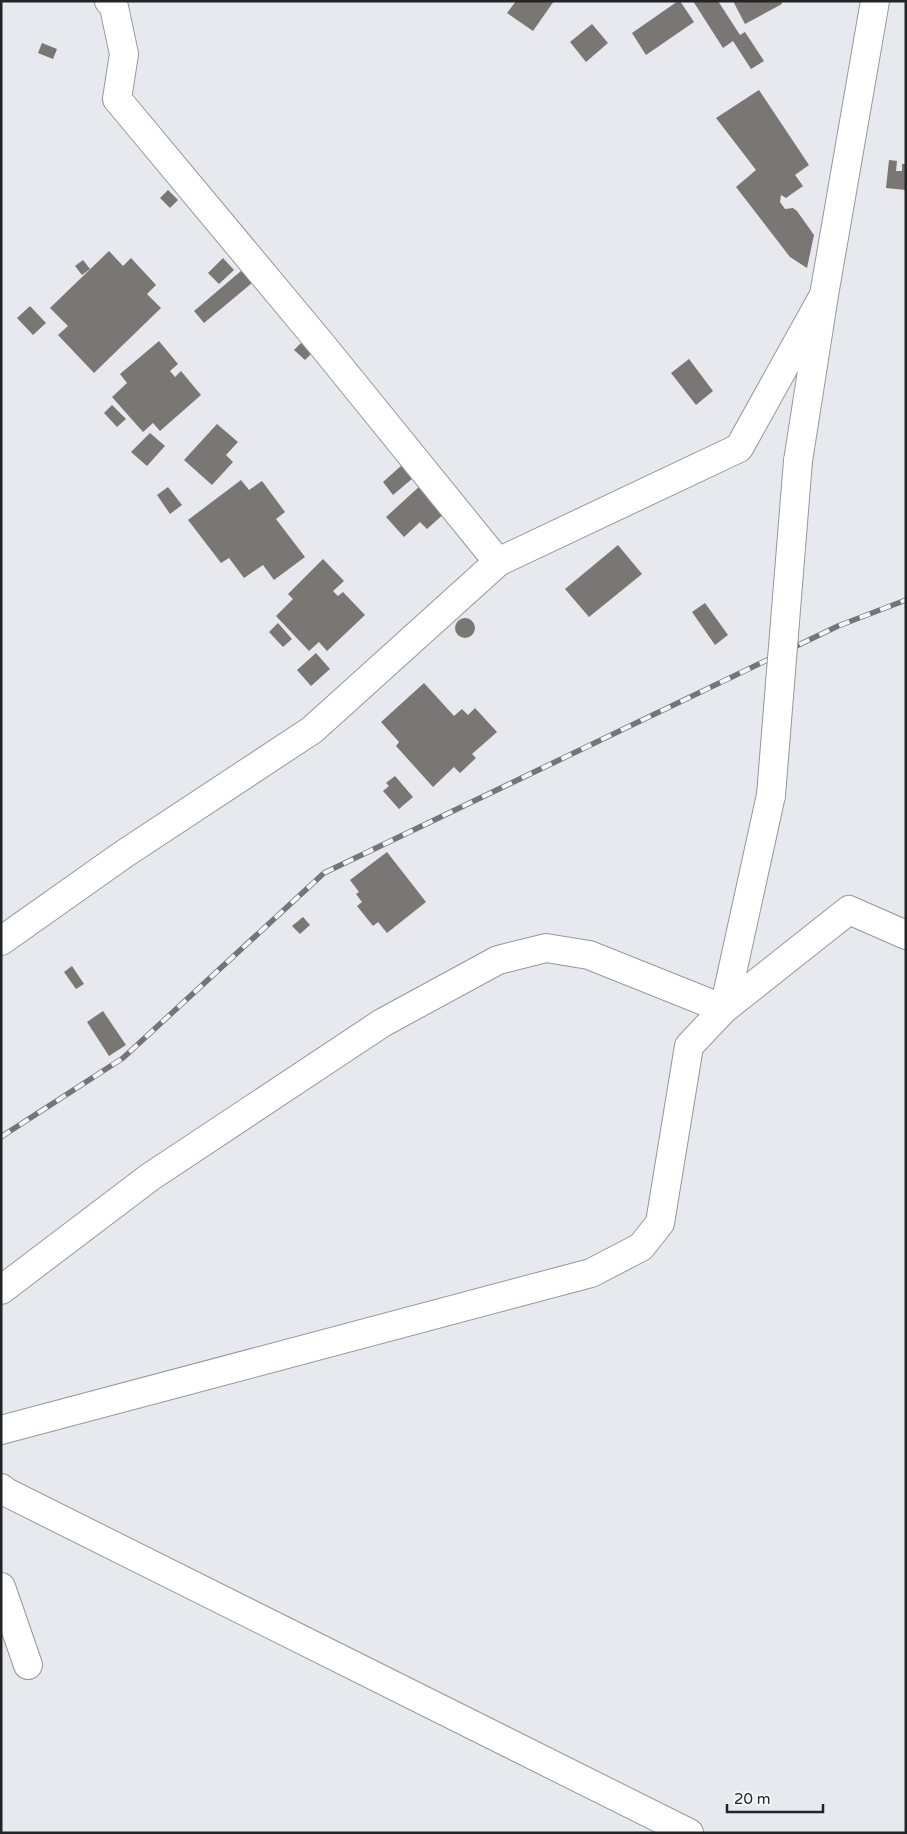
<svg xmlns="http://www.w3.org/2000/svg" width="907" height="1834" font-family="'Varela Round',sans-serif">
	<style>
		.building { fill: #7a7673 }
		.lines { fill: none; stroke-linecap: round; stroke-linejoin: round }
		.minor-casing { stroke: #96979c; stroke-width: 30 }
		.minor { stroke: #fff; stroke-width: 28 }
		.rail-casing { stroke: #737578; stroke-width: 5.5 }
		.rail { stroke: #f5f6fb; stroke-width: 4; stroke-dasharray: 11; stroke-linecap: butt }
		.minor-bridge-casing { stroke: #96979c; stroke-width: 30; stroke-linecap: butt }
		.minor-bridge { stroke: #fff; stroke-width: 28 }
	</style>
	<rect width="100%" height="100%" fill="#e7e9ee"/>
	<g class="building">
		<polygon points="516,1 554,1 533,31 507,13"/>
		<polygon points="678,1 680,1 694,22 646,55 632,33"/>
		<polygon points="693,1 718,1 740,35 745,32 764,61 751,69 733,41 723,48"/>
		<polygon points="733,1 781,1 782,4 745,24"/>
		<polygon points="592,24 608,43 586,62 570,42"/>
		<polygon points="42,43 57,49 53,59 38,53"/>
		<polygon points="759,90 809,165 795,175 803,186 786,198 781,195 780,202 785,209 793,208 797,211 814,235 807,268 790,257 736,187 756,170 716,118"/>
		<polygon points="889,160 897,161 896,171 902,171 902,164 906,164 906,190 886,188"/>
		<polygon points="168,190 178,200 170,208 160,198"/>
		<polygon points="109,251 123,266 131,258 156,285 147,294 161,308 94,373 58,335 68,326 50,308"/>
		<polygon points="223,258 234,270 219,284 208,273"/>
		<polygon points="83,260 90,269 82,275 75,266"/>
		<polygon points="241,271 252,283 204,323 194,311"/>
		<polygon points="30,306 46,323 33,335 17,318"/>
		<polygon points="159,341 178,364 170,371 175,377 181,371 201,395 160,431 153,423 143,432 112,397 127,383 120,374"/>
		<polygon points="303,341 314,351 305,360 294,350"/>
		<polygon points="689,359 713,391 696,405 671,373"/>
		<polygon points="112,405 126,419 117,427 104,413"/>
		<polygon points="217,424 238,442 226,455 233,462 212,485 184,460"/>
		<polygon points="150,433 165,446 147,466 131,452"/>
		<polygon points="402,465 413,478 393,495 383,482"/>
		<polygon points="241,480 249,490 262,481 285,512 276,519 305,557 274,580 263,565 244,578 229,558 221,563 188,520"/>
		<polygon points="421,485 446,512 427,529 420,522 404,537 386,517"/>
		<polygon points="168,487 182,505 170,514 157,495"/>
		<polygon points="618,545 642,574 589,617 565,589"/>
		<polygon points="323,559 344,581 333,591 338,596 343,592 365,615 327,651 319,642 309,651 276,616 293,599 288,594"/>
		<polygon points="705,603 728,635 715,645 692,612"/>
		<circle cx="465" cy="628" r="10"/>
		<polygon points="278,623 292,639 283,647 269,632"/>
		<polygon points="316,653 330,669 311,686 297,670"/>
		<polygon points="424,683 454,716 462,709 468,715 475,708 497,732 472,754 476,758 460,773 454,767 433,787 396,746 399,742 381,722"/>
		<polygon points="395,776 413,797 399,809 383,791 389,786 386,783"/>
		<polygon points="387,852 426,902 387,933 378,922 373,926 357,906 362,902 356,894 359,892 350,880"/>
		<polygon points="303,917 310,925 300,934 292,926"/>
		<polygon points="72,966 84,984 76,989 64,972"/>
		<polygon points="103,1011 126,1045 109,1056 87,1022"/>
	</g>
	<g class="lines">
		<g class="minor-casing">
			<g id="minor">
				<polyline points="109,1 114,7 124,54 117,99 322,345 498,562 739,448 824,295"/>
				<polyline points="798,461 824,295 875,1"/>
				<polyline points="1,941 124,854 312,730 498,562"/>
				<polyline points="1,1290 150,1177 382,1023 498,960 546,948 589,955 724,1009 849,910 906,935"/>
				<polyline points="1,1430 591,1273 641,1247 660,1223 689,1046 724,1009 771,795"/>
				<polyline points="1,1488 6,1492 689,1833"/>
				<polyline points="1,1587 28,1665"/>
			</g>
		</g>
		<use href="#minor" class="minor"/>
		<g class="rail-casing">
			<polyline id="rail" points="1,1137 123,1058 324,873 838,626 906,600"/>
		</g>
		<use href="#rail" class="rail"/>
		<g class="minor-bridge-casing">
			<polyline id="minor-bridge" points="771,795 798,461"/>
		</g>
		<use href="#minor-bridge" class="minor-bridge"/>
	</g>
	<rect width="907" height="1834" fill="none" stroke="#232426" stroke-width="5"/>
	<path d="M727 1804v8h96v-8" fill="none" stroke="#232426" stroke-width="2.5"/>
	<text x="734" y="1804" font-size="15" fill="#232426" stroke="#f5f6fb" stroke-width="4" paint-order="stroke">20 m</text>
</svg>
